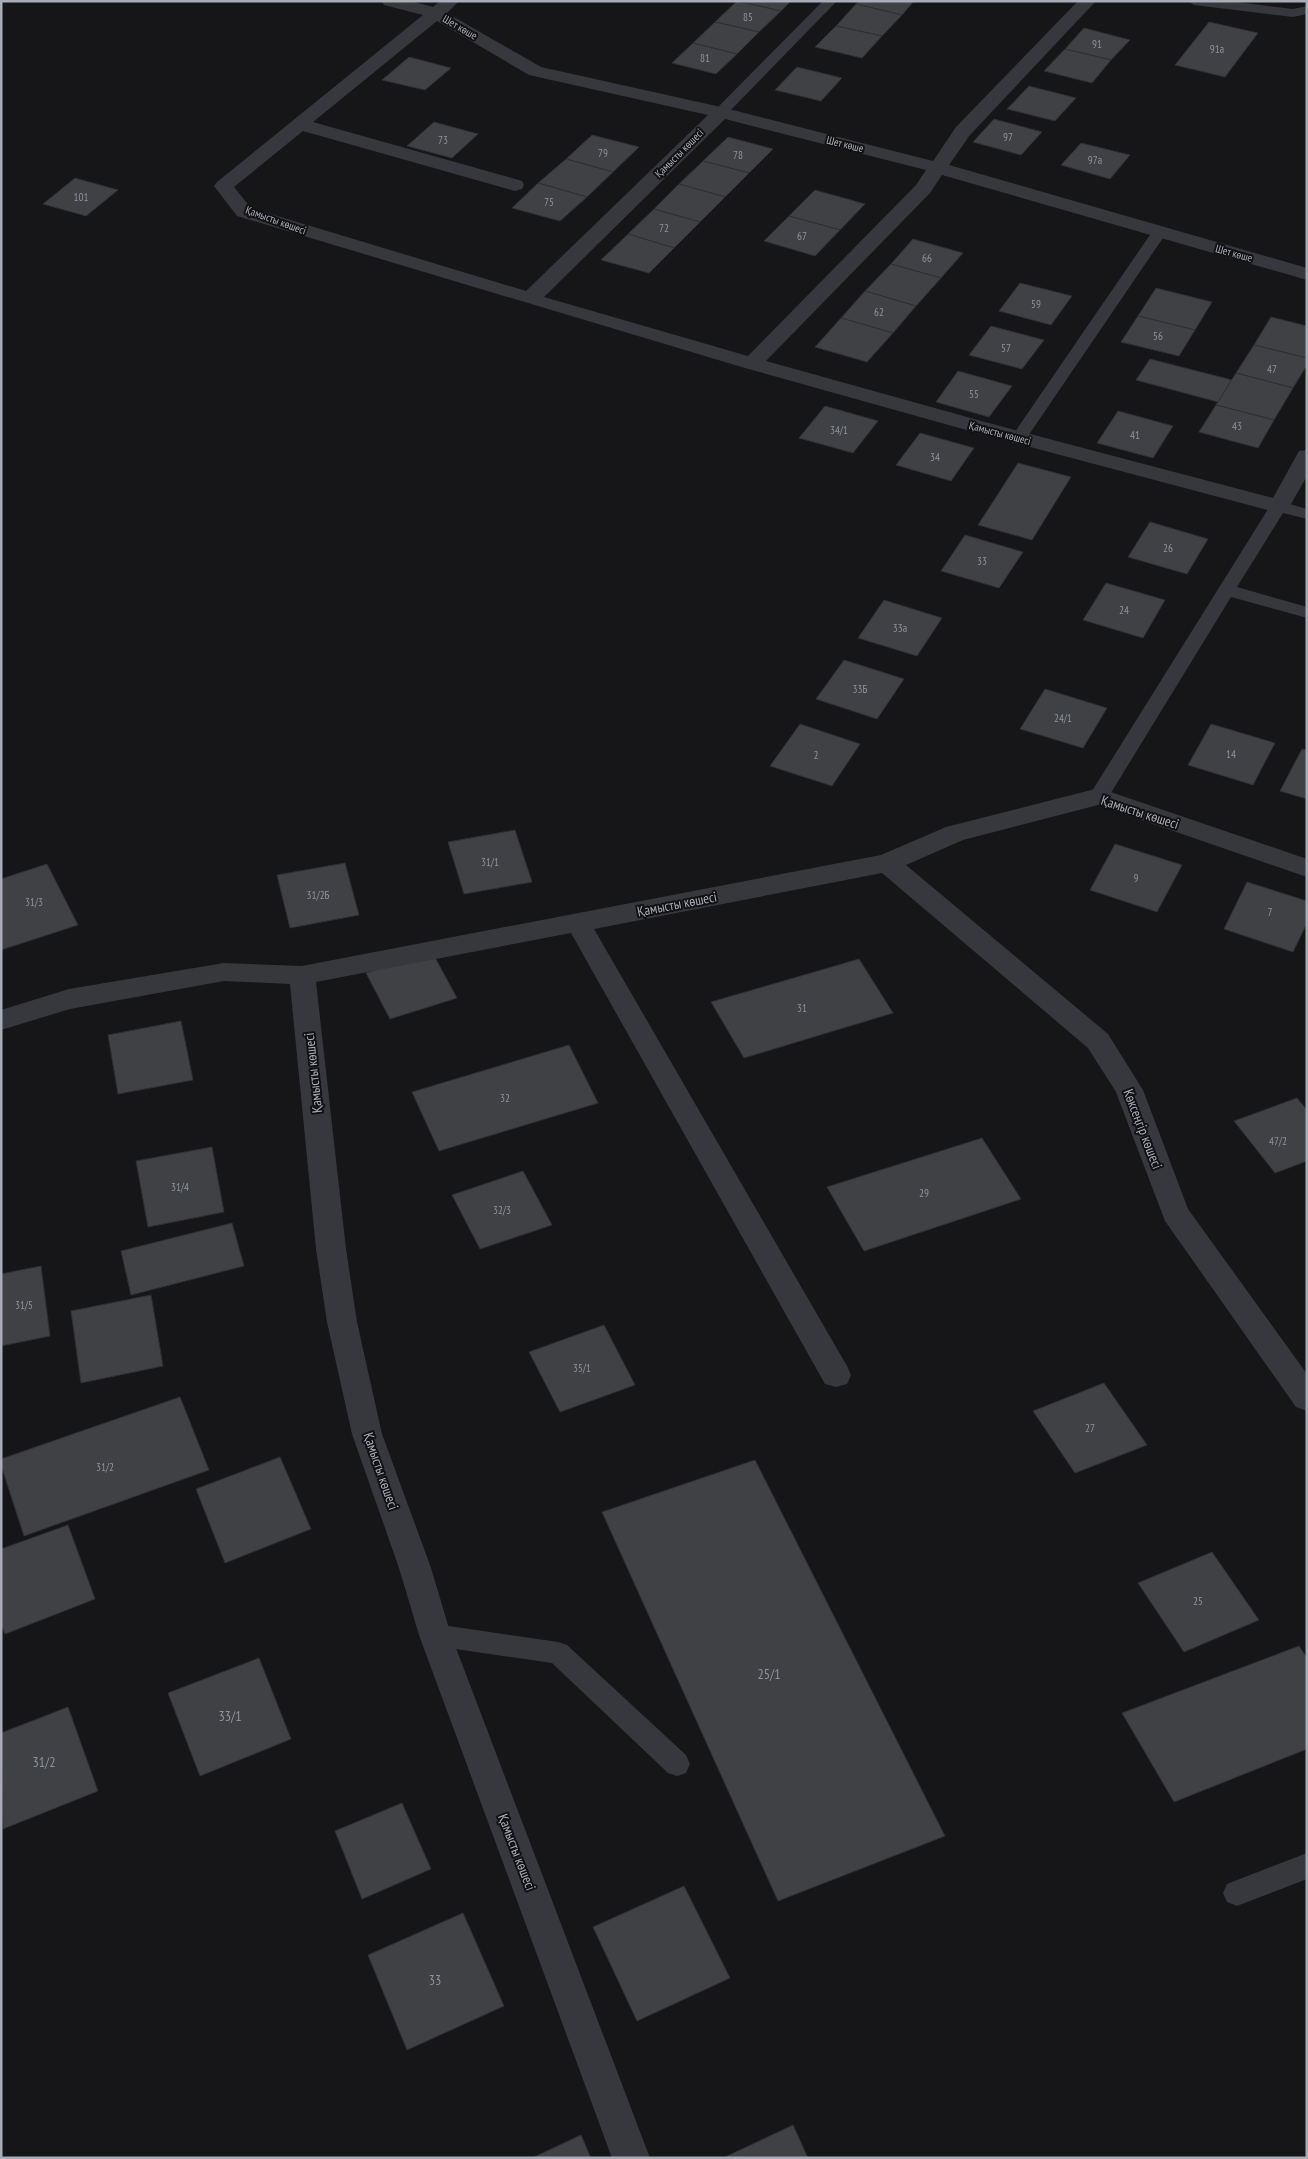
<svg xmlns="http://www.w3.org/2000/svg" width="1308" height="2159" font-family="'PT Sans Narrow',sans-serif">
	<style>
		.building { fill: #404145; stroke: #303034 }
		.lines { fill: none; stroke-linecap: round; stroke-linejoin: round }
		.service { fill: #37383d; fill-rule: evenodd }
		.minor { fill: #37383d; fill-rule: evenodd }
		.labels { text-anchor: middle; stroke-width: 4; stroke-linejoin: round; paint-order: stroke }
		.number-label { font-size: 11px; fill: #8e929b }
		.far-street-label { font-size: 11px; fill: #a8adb8; stroke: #111113 }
		.street-label { font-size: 14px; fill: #a8adb8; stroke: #111113 }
		.near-number-label { font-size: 14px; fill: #8e929b }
	</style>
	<rect width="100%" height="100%" fill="#161618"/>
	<g class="building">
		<polygon points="737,1 791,1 781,11"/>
		<polygon points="737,1 781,11 759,32 715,22"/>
		<polygon points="859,1 914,1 902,15 856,4"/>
		<polygon points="856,4 902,15 882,36 836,26"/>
		<polygon points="715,22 759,32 737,54 693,43"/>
		<polygon points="1209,22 1258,33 1225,77 1175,65"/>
		<polygon points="836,26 882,36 862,58 815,47"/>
		<polygon points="1084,28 1130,40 1111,60 1065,49"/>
		<polygon points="693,43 737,54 716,74 672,63"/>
		<polygon points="1065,49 1111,60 1092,83 1044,71"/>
		<polygon points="409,57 451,68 425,90 382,80"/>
		<polygon points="797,67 842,78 821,101 775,90"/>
		<polygon points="1029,86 1076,98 1055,121 1007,109"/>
		<polygon points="994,119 1042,132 1021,155 973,142"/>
		<polygon points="434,122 478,134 452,158 407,146"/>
		<polygon points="592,135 639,147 613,172 566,159"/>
		<polygon points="728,137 773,149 749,173 703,161"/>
		<polygon points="1081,143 1130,155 1110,179 1061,165"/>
		<polygon points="566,159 613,172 587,197 538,183"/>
		<polygon points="703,161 749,173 725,197 679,184"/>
		<polygon points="75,178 118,190 86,216 43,204"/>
		<polygon points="538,183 587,197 560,221 512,208"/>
		<polygon points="679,184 725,197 700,222 654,209"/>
		<polygon points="815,190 865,204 840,230 789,216"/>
		<polygon points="654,209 700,222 674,248 628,234"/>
		<polygon points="789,216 840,230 815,256 764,241"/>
		<polygon points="628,234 674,248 649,273 601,260"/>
		<polygon points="913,239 963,253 941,278 891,264"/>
		<polygon points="891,264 941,278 916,306 865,291"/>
		<polygon points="1020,283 1072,296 1051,325 999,311"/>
		<polygon points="1156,288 1212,302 1195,330 1138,316"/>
		<polygon points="865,291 916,306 893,333 841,318"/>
		<polygon points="1138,316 1195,330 1179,356 1121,342"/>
		<polygon points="1271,317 1307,326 1307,358 1254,345"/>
		<polygon points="841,318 893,333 867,362 815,347"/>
		<polygon points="991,326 1044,340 1022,369 969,355"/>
		<polygon points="1254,345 1307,358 1307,365 1293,388 1236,373"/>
		<polygon points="1150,359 1232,380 1218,402 1136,380"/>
		<polygon points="958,371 1012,386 989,417 936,402"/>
		<polygon points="1236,373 1293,388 1274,420 1216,405"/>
		<polygon points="1216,405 1274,420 1258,448 1199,432"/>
		<polygon points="825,406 878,421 853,453 799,438"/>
		<polygon points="1118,411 1173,426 1153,458 1097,443"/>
		<polygon points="920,433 974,448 951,481 896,465"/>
		<polygon points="1018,463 1071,477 1032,540 978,525"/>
		<polygon points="1150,522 1208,539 1187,574 1128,557"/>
		<polygon points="965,535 1023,552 999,588 941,571"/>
		<polygon points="1106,583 1165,600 1143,638 1083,620"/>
		<polygon points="884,600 942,618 917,656 858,638"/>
		<polygon points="844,660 904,679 877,719 816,699"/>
		<polygon points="1045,689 1107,708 1083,748 1020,729"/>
		<polygon points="800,724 860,744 832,786 770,766"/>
		<polygon points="1211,724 1275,743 1253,785 1188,765"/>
		<polygon points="1302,749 1307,750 1307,799 1280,791"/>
		<polygon points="515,830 532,882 464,894 448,842"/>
		<polygon points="1115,844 1182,865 1157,912 1090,890"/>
		<polygon points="345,863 359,915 290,928 277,875"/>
		<polygon points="47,864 78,925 1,950 1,879"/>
		<polygon points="1247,882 1307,901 1307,923 1293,952 1224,929"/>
		<polygon points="432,952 457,998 390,1019 366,973"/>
		<polygon points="859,959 893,1013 744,1058 711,1002"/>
		<polygon points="181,1021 193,1080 118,1094 108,1035"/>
		<polygon points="569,1045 598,1103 439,1151 412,1092"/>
		<polygon points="1297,1098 1307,1110 1307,1161 1275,1173 1234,1121"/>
		<polygon points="982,1138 1021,1199 864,1251 827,1187"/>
		<polygon points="212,1147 224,1212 148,1227 136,1161"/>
		<polygon points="523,1171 552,1225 480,1249 452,1195"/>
		<polygon points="232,1223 244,1266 131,1295 121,1251"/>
		<polygon points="41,1266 50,1336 1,1346 1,1274"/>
		<polygon points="151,1295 163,1366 81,1383 71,1311"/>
		<polygon points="604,1325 635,1385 560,1412 529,1352"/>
		<polygon points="1104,1383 1147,1445 1075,1473 1033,1411"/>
		<polygon points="180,1397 209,1470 24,1536 1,1465 1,1459"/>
		<polygon points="280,1457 311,1529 225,1563 196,1489"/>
		<polygon points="755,1460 945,1836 778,1901 602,1512"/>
		<polygon points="68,1525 95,1599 5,1634 1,1624 1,1549"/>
		<polygon points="1212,1552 1259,1620 1184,1652 1138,1583"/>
		<polygon points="1299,1646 1307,1658 1307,1749 1174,1802 1122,1713"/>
		<polygon points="259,1658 291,1739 200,1776 168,1693"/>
		<polygon points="68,1707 98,1791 3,1829 1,1733"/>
		<polygon points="402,1803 431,1869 362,1899 335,1831"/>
		<polygon points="684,1886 730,1978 637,2021 593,1927"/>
		<polygon points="463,1913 504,2006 407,2050 368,1955"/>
		<polygon points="793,2125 808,2158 723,2158"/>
		<polygon points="581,2135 591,2158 532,2158"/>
	</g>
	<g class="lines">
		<g class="service">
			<polygon points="823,1 837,1 726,115 716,115 714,112 716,109"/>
			<polygon points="1188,1 1229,1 1293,9 1307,6 1307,14 1293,17 1194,5"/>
			<polygon points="1159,227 1164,229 1167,232 1026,439 1024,443 1012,443 1010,439 1154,229"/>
			<polygon points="1279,501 1307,509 1307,519 1283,513 1237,587 1307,607 1307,618 1231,597 1106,801 1099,802 1092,801 1089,796 1092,791 1270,506 1273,502"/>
			<polygon points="435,1624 558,1642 567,1645 686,1755 690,1764 686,1773 677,1776 668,1773 552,1663 435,1646 426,1643 422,1635 426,1627"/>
			<polygon points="1307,1853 1307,1879 1237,1906 1227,1902 1223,1893 1227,1884"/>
		</g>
		<g class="minor">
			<path d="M 382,1 L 410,1 L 433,7 L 440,1 L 459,1 L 447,13 L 541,67 L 721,107 L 933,161 L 956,127 L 1078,1 L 1096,1 L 970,135 L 949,165 L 1307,268 L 1307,280 L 942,175 L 930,193 L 766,361 L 985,422 L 1273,498 L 1299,451 L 1307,450 L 1307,476 L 1287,511 L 1279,513 L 970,431 L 745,368 L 237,216 L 214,186 L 217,182 L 423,15 L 384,5 ZM 437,21 L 529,75 L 708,115 L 526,291 L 251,208 L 234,187 L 303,131 L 508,189 L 515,191 L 522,189 L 524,185 L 522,181 L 313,122 ZM 725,119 L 926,170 L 916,185 L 748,356 L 544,297 Z"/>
			<polygon points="1099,788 1307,859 1307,877 1098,805 963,840 906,865 1108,1034 1143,1090 1188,1209 1307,1374 1307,1411 1296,1407 1165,1221 1116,1092 1088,1048 882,873 594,929 847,1366 851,1375 847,1384 836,1387 825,1384 571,933 316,982 346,1249 357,1322 382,1434 431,1568 451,1635 650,2158 612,2158 419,1635 399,1568 352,1434 327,1322 316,1249 290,984 224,981 70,1009 1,1030 1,1010 69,989 224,963 302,966 881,855 946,827"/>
		</g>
	</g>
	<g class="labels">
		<g class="number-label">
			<text x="748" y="21">85</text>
			<text x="1097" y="48">91</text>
			<text x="1217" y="53">91а</text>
			<text x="705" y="62">81</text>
			<text x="1008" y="141">97</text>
			<text x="443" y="144">73</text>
			<text x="603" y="157">79</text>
			<text x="738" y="159">78</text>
			<text x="1095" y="164">97а</text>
			<text x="81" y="201">101</text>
			<text x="549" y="206">75</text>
			<text x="664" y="232">72</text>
			<text x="802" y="240">67</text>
			<text x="927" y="262">66</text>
			<text x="1036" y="308">59</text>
			<text x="879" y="316">62</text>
			<text x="1158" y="340">56</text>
			<text x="1006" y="352">57</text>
			<text x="1272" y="373">47</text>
			<text x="974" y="398">55</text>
			<text x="1237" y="430">43</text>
			<text x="839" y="434">34/1</text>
			<text x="1135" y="439">41</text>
			<text x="935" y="461">34</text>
			<text x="1168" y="552">26</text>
			<text x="982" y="565">33</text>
			<text x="1124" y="614">24</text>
			<text x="900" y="632">33а</text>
			<text x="860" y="693">33Б</text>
			<text x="1063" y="722">24/1</text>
			<text x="1231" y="758">14</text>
			<text x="816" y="759">2</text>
			<text x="490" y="866">31/1</text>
			<text x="1136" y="882">9</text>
			<text x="318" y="899">31/2Б</text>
			<text x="34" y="906">31/3</text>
			<text x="1270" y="916">7</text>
			<text x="802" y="1012">31</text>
			<text x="505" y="1102">32</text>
			<text x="1278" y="1145">47/2</text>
			<text x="180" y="1191">31/4</text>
			<text x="924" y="1197">29</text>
			<text x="502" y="1214">32/3</text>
			<text x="24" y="1309">31/5</text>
			<text x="582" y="1372">35/1</text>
			<text x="1090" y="1432">27</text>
			<text x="105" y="1471">31/2</text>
			<text x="1198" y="1605">25</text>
		</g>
		<g class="far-street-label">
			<text transform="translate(460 27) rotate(30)" y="4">Шет көше</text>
			<text transform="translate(845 144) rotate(14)" y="4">Шет көше</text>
			<text transform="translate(679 153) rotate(-45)" y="4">Қамысты көшесі</text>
			<text transform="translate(276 220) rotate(20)" y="4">Қамысты көшесі</text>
			<text transform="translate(1234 253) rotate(16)" y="4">Шет көше</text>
			<text transform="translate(1000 433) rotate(15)" y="4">Қамысты көшесі</text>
		</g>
		<g class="street-label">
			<text transform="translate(1140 812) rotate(18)" y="5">Қамысты көшесі</text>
			<text transform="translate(677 904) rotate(-11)" y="5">Қамысты көшесі</text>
			<text transform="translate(313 1073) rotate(-96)" y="5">Қамысты көшесі</text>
			<text transform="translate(1143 1129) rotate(69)" y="5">Көксеңгір көшесі</text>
			<text transform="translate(381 1471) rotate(71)" y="5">Қамысты көшесі</text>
			<text transform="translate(517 1852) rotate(69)" y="5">Қамысты көшесі</text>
		</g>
		<g class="near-number-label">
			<text x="769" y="1679">25/1</text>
			<text x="230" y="1721">33/1</text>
			<text x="44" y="1767">31/2</text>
			<text x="435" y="1985">33</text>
		</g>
	</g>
	<rect width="1308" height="2159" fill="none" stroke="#a8adb8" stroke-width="5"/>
</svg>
